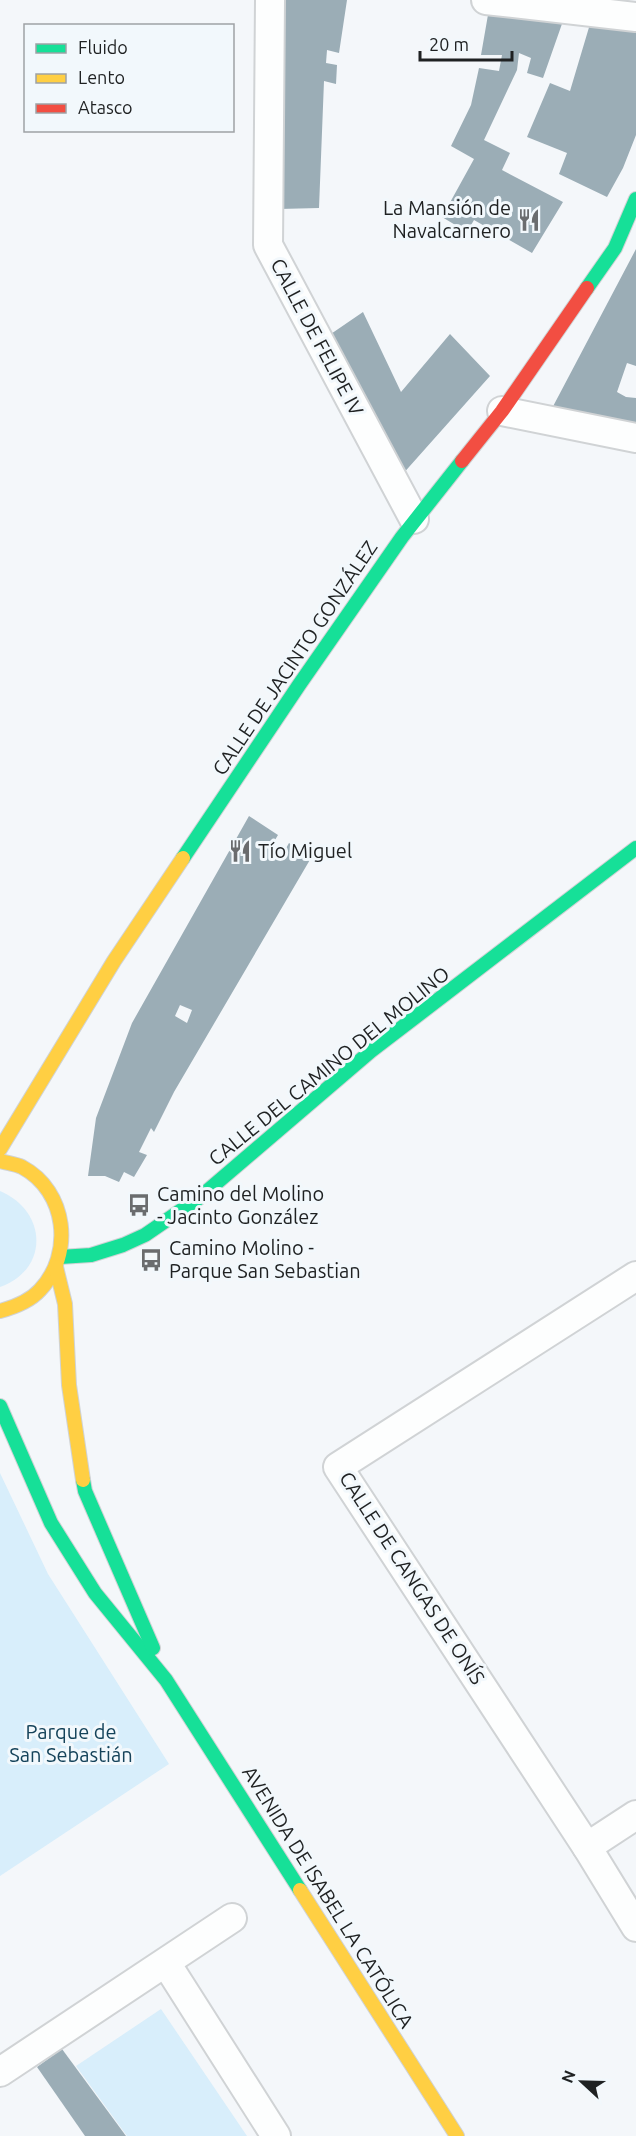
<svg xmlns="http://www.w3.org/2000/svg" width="636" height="2136" font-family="Ubuntu,sans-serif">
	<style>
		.green { fill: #d8eefb }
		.building { fill: #9badb6; fill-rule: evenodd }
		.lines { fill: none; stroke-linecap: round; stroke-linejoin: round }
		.street-casing { stroke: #d0d3d5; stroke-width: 32 }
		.fast-casing { stroke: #d0d3d5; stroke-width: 16 }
		.slow-casing { stroke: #d0d3d5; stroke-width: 16 }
		.jam-casing { stroke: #d0d3d5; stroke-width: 16 }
		.street { stroke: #fdfefe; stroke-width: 28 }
		.fast { stroke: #16e098; stroke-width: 14 }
		.slow { stroke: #ffcf43; stroke-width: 14 }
		.jam { stroke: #f24e42; stroke-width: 14 }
		.labels { text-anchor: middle; stroke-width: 6; stroke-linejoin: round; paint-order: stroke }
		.poi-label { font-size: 20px; fill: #1f2122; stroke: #f2f8fc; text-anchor: start }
		.street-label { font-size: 20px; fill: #1f2122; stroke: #f2f8fc }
		.park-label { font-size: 20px; fill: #15435a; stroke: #f2f8fc }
	</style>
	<rect width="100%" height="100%" fill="#f4f7fa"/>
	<g class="green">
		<path d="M 0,1191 C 47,1211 50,1269 0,1287 Z"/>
		<polygon points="0,1473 48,1574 169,1764 0,1876"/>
		<polygon points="161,2009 247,2136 127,2136 76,2066"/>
	</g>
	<g class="building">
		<polygon points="281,0 347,0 339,53 327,50 326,63 337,65 336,84 324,81 319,208 279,209"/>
		<polygon points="489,9 563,21 543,78 527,73 531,58 519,53 517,70 484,140 510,153 502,170 563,202 532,253 474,220 467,232 442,217 474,159 451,146 471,105 479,68 499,71 502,55 481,55"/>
		<polygon points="590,24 636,30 636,135 623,168 607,197 559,174 567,153 527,137 550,83 570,91"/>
		<polygon points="636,249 636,366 627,363 617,392 626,397 636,398 636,430 549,414"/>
		<polygon points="363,312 401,392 450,334 490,376 401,476 325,338"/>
		<path d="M 249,816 L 278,835 L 269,850 L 281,857 L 289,843 L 311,858 L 174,1092 L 154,1132 L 151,1128 L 139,1152 L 147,1155 L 134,1177 L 124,1172 L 119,1182 L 105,1176 L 88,1176 L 96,1118 L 132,1023 ZM 180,1005 L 192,1010 L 187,1023 L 175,1016 Z"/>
		<polygon points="62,2049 126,2136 85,2136 37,2067"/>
	</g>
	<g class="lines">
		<g class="street-casing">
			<g id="street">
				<polyline points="270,0 268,245 414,519"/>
				<polyline points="486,0 636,17"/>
				<polyline points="502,411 636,438"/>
				<polyline points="636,1276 338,1467 587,1847 636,1927"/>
				<polyline points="587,1847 636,1815"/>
				<polyline points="166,1963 276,2136"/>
				<polyline points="0,2072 232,1918"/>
			</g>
		</g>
		<g class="fast-casing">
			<g id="fast">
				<polyline points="587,288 615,248 636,199"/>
				<polyline points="183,858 299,685 402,537 462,461"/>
				<polyline points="60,1257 91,1255 123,1245 145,1235 199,1198 371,1051 636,848"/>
				<polyline points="0,1406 51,1523 95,1593 166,1680 300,1890"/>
				<polyline points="83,1480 85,1491 153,1648"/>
			</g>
		</g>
		<g class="slow-casing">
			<g id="slow">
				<polyline points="0,1149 114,961 183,858"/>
				<path d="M 0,1161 C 7,1163 16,1164 22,1167 C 67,1191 74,1254 40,1290 C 30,1301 15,1307 0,1311"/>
				<polyline points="56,1267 65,1304 69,1385 83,1480"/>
				<polyline points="300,1890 457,2136"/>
			</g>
		</g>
		<g class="jam-casing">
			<polyline id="jam" points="462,461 502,411 587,288"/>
		</g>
		<use href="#street" class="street"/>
		<use href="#fast" class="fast"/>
		<use href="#slow" class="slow"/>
		<use href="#jam" class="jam"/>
	</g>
	<defs>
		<g id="restaurant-bare" transform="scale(1.8)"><path d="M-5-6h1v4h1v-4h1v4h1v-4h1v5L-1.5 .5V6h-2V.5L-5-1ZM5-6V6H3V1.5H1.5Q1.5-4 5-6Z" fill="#6a6c6e" stroke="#f2f8fc" stroke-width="2.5" paint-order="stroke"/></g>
		<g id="bus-bare" transform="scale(1.8)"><path d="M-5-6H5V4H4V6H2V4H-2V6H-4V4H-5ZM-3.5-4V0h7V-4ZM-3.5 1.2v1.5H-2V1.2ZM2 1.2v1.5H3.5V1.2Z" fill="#6a6c6e" stroke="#f2f8fc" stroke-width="2.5" paint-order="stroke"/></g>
	</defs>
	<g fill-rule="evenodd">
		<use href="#restaurant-bare" x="529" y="220"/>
		<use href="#restaurant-bare" x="240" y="851"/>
		<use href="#bus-bare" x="139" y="1205"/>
		<use href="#bus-bare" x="151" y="1260"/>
	</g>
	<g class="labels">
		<g class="poi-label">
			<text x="511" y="215" text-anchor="end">La Mansión de<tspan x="511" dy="23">Navalcarnero</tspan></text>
			<text x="258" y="858">Tío Miguel</text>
			<text x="157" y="1201">Camino del Molino<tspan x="157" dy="23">- Jacinto González</tspan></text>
			<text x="169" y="1255">Camino Molino -<tspan x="169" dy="23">Parque San Sebastian</tspan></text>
		</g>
		<g class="street-label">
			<text transform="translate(317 337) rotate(62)" y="7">CALLE DE FELIPE IV</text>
			<text transform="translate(295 658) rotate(-56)" y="7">CALLE DE JACINTO GONZÁLEZ</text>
			<text transform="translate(329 1066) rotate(-39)" y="7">CALLE DEL CAMINO DEL MOLINO</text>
			<text transform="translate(412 1578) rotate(57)" y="7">CALLE DE CANGAS DE ONÍS</text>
			<text transform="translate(328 1897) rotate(58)" y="7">AVENIDA DE ISABEL LA CATÓLICA</text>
		</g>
		<g class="park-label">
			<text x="71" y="1739">Parque de<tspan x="71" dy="23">San Sebastián</tspan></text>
		</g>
	</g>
	<rect x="24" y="24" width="210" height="108" fill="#f2f8fc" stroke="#9ea2a5" stroke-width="1.5"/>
	<rect x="36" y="44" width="30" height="9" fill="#16e098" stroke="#9ea2a5" stroke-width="1.5"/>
	<text x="78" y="54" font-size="18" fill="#1f2122">Fluido</text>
	<rect x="36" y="74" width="30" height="9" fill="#ffcf43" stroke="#9ea2a5" stroke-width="1.5"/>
	<text x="78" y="84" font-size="18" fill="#1f2122">Lento</text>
	<rect x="36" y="104" width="30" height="9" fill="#f24e42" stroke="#9ea2a5" stroke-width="1.5"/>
	<text x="78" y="114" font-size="18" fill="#1f2122">Atasco</text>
	<g transform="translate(582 2082) rotate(292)" stroke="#f2f8fc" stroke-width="4.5" paint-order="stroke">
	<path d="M0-4.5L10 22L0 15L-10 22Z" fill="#1f2122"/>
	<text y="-9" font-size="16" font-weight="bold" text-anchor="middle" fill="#1f2122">N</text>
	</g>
	<path d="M420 51v9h92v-9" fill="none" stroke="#1f2122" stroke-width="3"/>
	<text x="429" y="51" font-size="18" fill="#1f2122" stroke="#f2f8fc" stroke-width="4.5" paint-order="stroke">20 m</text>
</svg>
